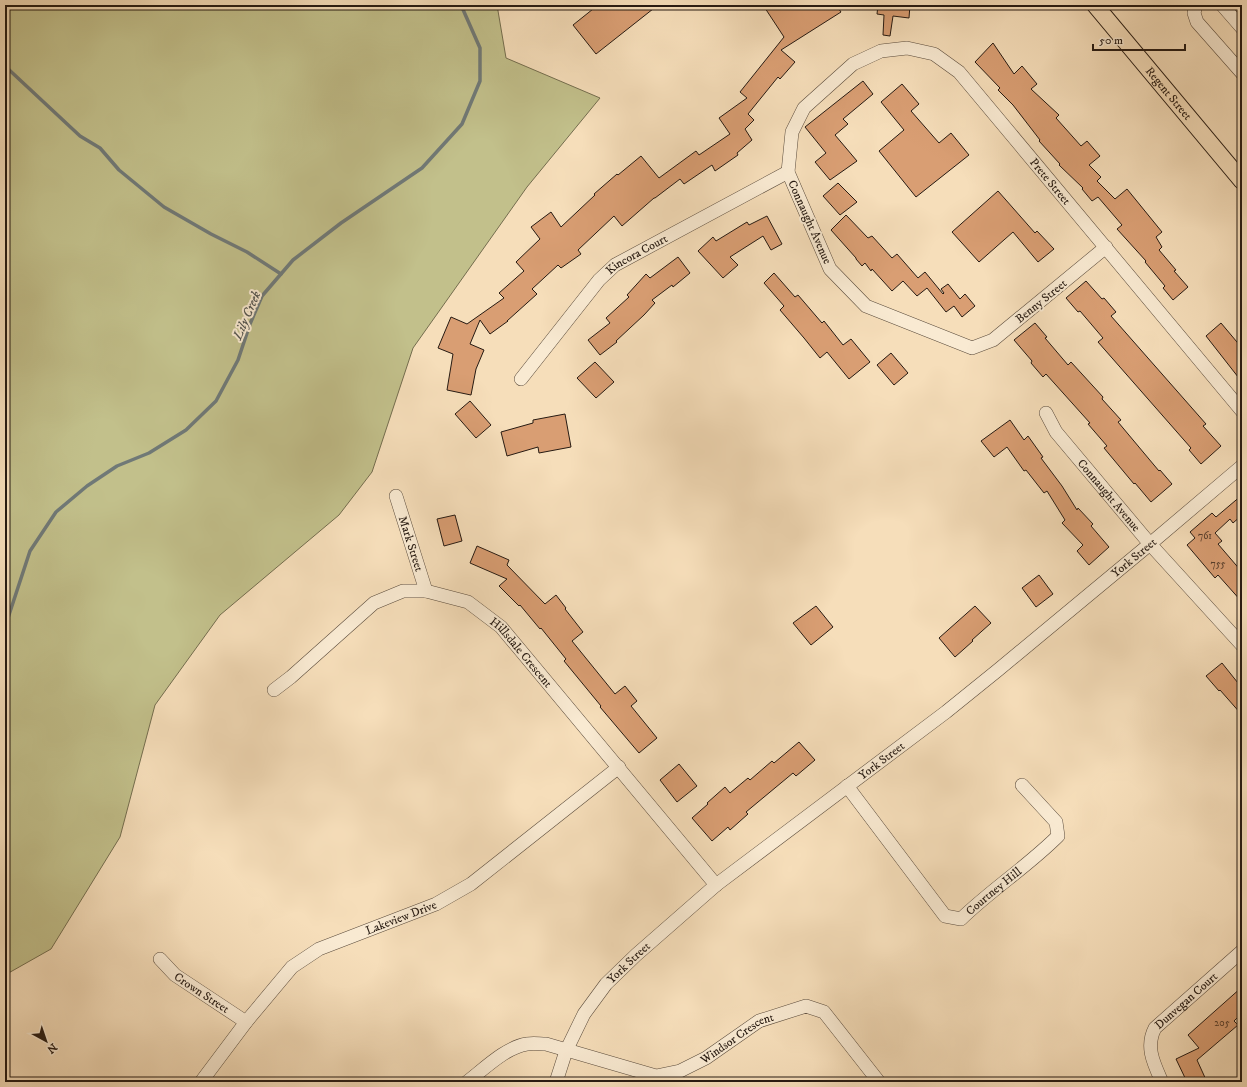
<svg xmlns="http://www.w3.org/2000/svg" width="1247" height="1087" font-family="'IM FELL DW Pica',serif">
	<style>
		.green { fill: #c2c08b; stroke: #746d4e }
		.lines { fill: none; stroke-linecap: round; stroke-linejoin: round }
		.stream { stroke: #707977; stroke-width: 3.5 }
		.building { fill: #d99e73; stroke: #261a12 }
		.minor-casing { stroke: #5a4b3c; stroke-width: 14 }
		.major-casing { stroke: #261a12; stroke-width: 18 }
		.minor { stroke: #f9ead2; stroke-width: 13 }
		.major { stroke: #f6deba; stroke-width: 16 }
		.labels { text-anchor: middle; stroke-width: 4; stroke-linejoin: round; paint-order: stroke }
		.number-label { font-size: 10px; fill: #533b2a }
		.street-label { font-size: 12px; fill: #261a12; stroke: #f9ead2 }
		.water-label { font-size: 13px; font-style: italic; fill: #51524d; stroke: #f9ead2 }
	</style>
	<rect width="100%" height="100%" fill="#f6deba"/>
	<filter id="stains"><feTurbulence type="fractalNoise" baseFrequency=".005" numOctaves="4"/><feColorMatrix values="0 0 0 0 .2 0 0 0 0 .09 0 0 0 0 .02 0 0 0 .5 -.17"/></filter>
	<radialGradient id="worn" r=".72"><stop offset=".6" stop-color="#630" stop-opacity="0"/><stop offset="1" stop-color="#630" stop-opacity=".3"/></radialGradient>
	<polygon class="green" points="5,5 497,5 506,58 600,98 527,187 413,348 372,472 339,515 220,615 155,705 120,837 51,949 5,975"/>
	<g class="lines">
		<g class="stream">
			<polyline points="5,66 80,136 100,148 119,170 164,207 211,234 247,252 281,274"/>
			<polyline points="5,627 30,551 56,512 87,486 117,466 149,453 186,430 216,401 238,360 250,324 262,296 293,260 341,223 422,168 462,124 480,81 480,48 461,5"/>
		</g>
	</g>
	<g class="building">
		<polygon points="598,5 658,5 596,54 573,25"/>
		<polygon points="763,5 836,5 841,12 781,50 795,62 780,79 778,77 748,114 754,120 745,129 752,140 737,153 738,155 715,171 712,165 684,184 680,179 655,198 654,198 622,226 614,216 578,250 581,254 561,268 558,265 532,289 537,294 507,321 508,321 490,334 480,320 470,344 484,350 476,369 471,395 447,390 453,354 438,348 451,317 467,324 504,298 499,293 524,271 516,262 540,239 531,227 551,212 561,227 595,195 594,194 617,174 618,175 641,156 659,178 696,151 699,155 730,134 719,118 747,98 740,92 784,37"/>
		<polygon points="878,5 910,5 909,18 893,16 890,36 883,35 884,15 877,14"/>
		<polygon points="993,43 1014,74 1022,66 1037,84 1031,89 1059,115 1056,118 1081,146 1087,141 1100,156 1089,165 1101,177 1097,181 1115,199 1127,189 1162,232 1156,237 1162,247 1159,250 1176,270 1174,271 1188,287 1173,300 1163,288 1165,286 1145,262 1146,261 1117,229 1122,225 1098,197 1092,201 1082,189 1083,188 1059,165 1060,164 1039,141 1040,140 1013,105 998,90 1000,88 975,62"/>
		<polygon points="863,81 873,94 843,119 848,124 835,135 857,161 830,180 815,162 826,153 805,127"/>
		<polygon points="902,84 919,104 911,111 939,143 951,133 969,155 916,197 879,151 904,130 881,102"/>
		<polygon points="838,183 857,202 840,215 823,196"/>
		<polygon points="998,191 1035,233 1037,231 1054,249 1038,262 1013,232 979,262 952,232"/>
		<polygon points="846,215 868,238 872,236 892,258 897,254 918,278 925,272 943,294 944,293 941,289 948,284 960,299 965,294 975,306 962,317 954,306 946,312 927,288 917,296 903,281 892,291 872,269 871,271 865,263 862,266 856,259 856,258 831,230"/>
		<polygon points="767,216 782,244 771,250 763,236 730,257 738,265 723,278 698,251 713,237 716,241 747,222 749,225"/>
		<polygon points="678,257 690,273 673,287 672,285 652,300 655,303 644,315 616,341 617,342 600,355 588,340 610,323 606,318 629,297 627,295 646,274 650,278"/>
		<polygon points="774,273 795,297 798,295 822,323 824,321 843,345 851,339 870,362 849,379 827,352 820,358 804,338 780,310 784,306 764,283"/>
		<polygon points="1086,281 1102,299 1104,298 1116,312 1111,316 1206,424 1203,426 1221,446 1201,464 1189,450 1191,448 1098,342 1103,338 1080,311 1078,312 1066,298"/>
		<polygon points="1035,323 1047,337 1045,338 1068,365 1071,362 1103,397 1102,399 1121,420 1118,422 1159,471 1160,470 1172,484 1151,502 1135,483 1134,484 1104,448 1107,446 1088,424 1090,423 1046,374 1043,377 1031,363 1032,361 1014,340"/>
		<polygon points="1221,323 1242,348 1242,382 1206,336"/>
		<polygon points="891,353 908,373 894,385 877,365"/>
		<polygon points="595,362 614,382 596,398 577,378"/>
		<polygon points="470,401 491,425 476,438 455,414"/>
		<polygon points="565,414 571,447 539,453 538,447 507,456 501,432 533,423 533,420"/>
		<polygon points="1010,420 1024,440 1028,436 1043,457 1041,458 1062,486 1077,510 1078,508 1093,524 1091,526 1109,547 1089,565 1077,551 1083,545 1062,523 1065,520 1047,491 1044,493 1026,470 1024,471 1007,447 994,457 981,441"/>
		<polygon points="1242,495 1242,515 1233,523 1230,519 1215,533 1222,541 1218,544 1242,572 1242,602 1218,575 1215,578 1187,545 1195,538 1190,532 1212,513 1216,517"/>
		<polygon points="455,515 462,541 444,546 437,519"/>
		<polygon points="477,546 509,560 507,565 545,604 556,595 566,608 565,609 583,632 572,641 615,694 625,686 637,701 631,706 657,738 639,753 600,707 601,706 564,661 566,659 541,628 540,629 520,605 519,606 499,586 507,579 470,563"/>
		<polygon points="1039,575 1053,594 1036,607 1022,588"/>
		<polygon points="816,606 833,627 811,645 793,623"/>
		<polygon points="975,606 991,623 972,640 973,641 955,657 939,638"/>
		<polygon points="1222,663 1242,688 1242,715 1220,690 1219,691 1206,676"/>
		<polygon points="799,742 815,760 796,776 793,773 746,812 748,814 730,830 728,827 712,841 692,818 708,804 707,803 725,787 730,793 748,778 750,780 772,761 774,763"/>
		<polygon points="679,764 697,786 677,802 660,780"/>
		<polygon points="1242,987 1242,1013 1234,1021 1238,1025 1197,1060 1207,1082 1187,1082 1176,1059 1199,1048 1188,1035"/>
	</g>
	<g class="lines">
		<g class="minor-casing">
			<g id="minor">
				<polyline points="1196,5 1194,13 1197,22 1242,73"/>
				<polyline points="1222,5 1242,28"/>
				<path id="s1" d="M 1106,247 L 993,340 L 972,348 L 866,306 L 830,269 L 788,172 L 792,132 L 804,108 L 853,64 L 881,51 L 907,48 L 934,54 L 959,72 L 1242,411"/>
				<path id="s2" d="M 521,379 L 599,280 L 615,265 L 788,172"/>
				<path id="s3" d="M 1046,413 L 1056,432 L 1150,544 L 1242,645"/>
				<path id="s4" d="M 396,496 L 426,591"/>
				<path id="s5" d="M 274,690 L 291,677 L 374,603 L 403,591 L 426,591 L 468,602 L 501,627 L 716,885"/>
				<path id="s6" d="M 847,786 L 945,916 L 961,919 C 992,889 1028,866 1058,836 L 1056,822 L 1022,785"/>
				<path id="s7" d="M 160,959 L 175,975 L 246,1022"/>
				<path id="s8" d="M 201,1082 L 246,1022 L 292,967 L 319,949 L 436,904 L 471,884 L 619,767"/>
				<path id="s9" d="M 467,1082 C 484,1069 506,1047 527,1044 C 533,1043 540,1044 546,1044 L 656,1076 L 680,1071 L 706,1058 L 759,1021 L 806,1006 L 824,1012 L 879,1082"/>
				<path id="s10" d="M 556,1082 L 566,1051 L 584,1014 L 606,984 L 636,955 L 716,885 L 946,712 L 998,670 L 1150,544 L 1242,466"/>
				<path id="s11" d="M 1162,1082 C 1154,1064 1145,1047 1155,1028 L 1242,951"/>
			</g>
		</g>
		<g class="major-casing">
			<g id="major">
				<path id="s12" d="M 1095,5 L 1242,181"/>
			</g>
		</g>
		<use href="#minor" class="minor"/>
		<use href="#major" class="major"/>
	</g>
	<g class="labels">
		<g class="number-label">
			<text x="1205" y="539">761</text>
			<text x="1218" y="567">755</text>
			<text x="1222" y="1026">205</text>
		</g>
		<g class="street-label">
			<text dy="4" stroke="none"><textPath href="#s12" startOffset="115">Regent Street</textPath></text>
			<text dy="4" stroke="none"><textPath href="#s1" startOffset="831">Prete Street</textPath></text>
			<text transform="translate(810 222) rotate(66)" y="4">Connaught Avenue</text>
			<text dy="4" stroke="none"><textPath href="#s2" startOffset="172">Kincora Court</textPath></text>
			<text transform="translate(1041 301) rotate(-39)" y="4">Benny Street</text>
			<text dy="4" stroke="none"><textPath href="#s3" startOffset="104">Connaught Avenue</textPath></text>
			<text dy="4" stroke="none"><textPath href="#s4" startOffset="50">Mark Street</textPath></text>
			<text dy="4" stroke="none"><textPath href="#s10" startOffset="790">York Street</textPath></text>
			<text dy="4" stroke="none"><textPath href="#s5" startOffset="304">Hillsdale Crescent</textPath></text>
			<text dy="4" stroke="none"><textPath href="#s10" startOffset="466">York Street</textPath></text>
			<text dy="4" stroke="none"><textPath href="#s6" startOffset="222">Courtney Hill</textPath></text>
			<text dy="4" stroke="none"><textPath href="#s8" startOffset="267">Lakeview Drive</textPath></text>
			<text dy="4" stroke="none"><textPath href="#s10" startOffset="142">York Street</textPath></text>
			<text dy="4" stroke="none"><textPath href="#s7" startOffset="54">Crown Street</textPath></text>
			<text dy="4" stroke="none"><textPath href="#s11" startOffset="98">Dunvegan Court</textPath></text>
			<text dy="4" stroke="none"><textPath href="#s9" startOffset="296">Windsor Crescent</textPath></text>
		</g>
		<g class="water-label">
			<text transform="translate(246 315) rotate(-67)" y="5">Lily Creek</text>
		</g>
	</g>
	<rect width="1247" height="1087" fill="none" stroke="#f6deba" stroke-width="20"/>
	<rect x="6" y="6" width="1235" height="1075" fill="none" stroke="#261a12" stroke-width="2"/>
	<rect x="10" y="10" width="1227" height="1067" fill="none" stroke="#261a12"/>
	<g transform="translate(46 1041) rotate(140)" stroke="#f9ead2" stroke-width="3" paint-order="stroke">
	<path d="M0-3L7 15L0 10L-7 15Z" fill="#261a12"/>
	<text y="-6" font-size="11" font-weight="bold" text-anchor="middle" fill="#261a12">N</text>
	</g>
	<path d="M1093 44v6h92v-6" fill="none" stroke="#261a12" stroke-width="2"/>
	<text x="1099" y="44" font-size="12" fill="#261a12" stroke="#f9ead2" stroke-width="3" paint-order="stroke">50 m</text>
	<rect width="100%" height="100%" filter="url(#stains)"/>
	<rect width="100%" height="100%" fill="url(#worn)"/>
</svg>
